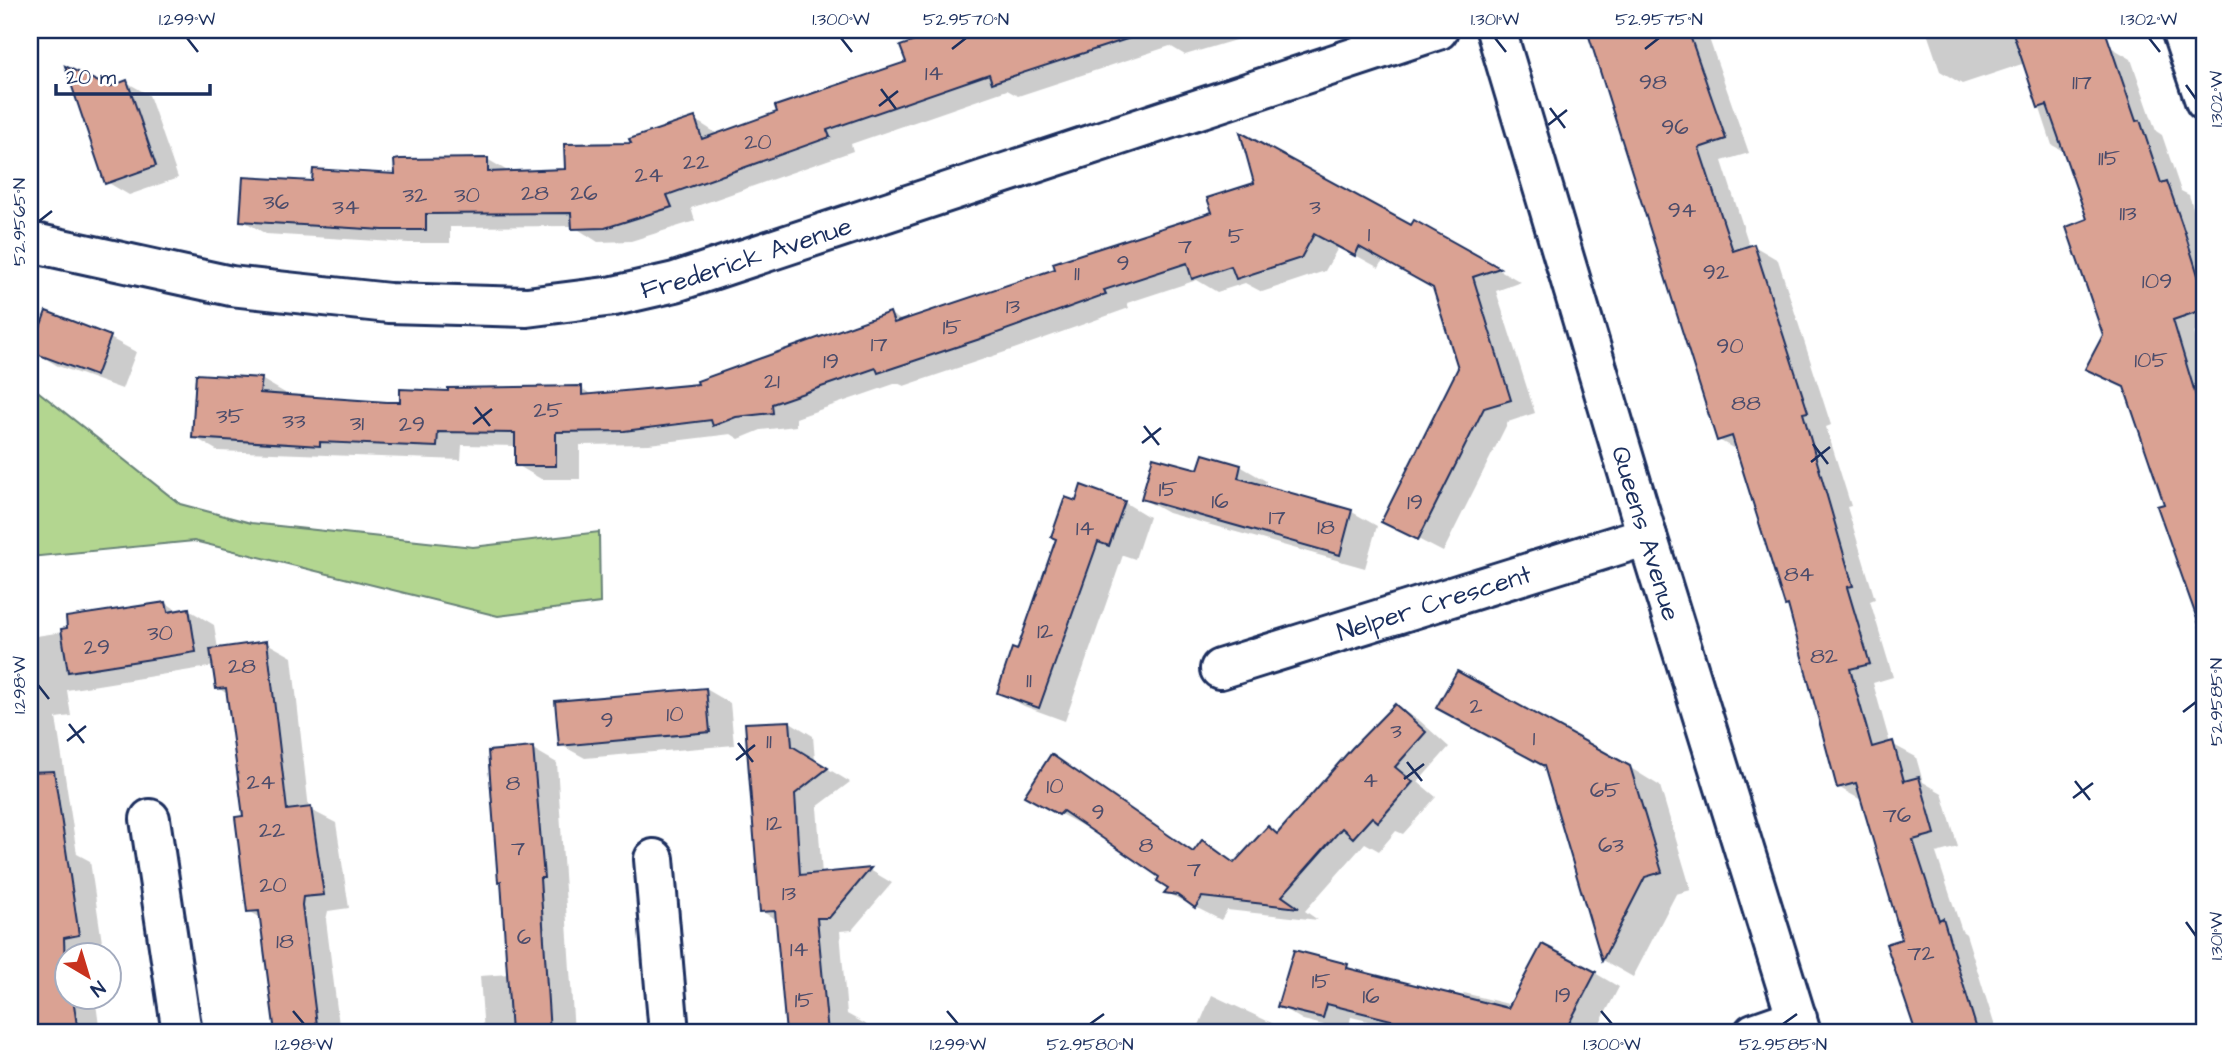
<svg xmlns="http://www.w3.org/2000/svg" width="2235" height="1063" font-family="'Architects Daughter',sans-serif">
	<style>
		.green { fill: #b3d690; stroke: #678277; stroke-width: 2 }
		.shadow { fill: #0003 }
		.building { fill: #daa293; stroke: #1b2f5e; stroke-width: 2 }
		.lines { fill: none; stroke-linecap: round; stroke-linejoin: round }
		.minor-casing { stroke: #1b2f5e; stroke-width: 44 }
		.minor { stroke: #fff; stroke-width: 38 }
		.ticks { fill: none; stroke: #1b2f5e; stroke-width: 2.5 }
		.labels { text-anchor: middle; stroke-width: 5; stroke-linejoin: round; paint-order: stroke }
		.number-label { font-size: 23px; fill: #4b4c6b }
		.street-label { font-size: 26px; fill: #1b2f5e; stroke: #fff }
		.neatline { fill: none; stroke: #1b2f5e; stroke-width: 2.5 }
		.ticks-label { font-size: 18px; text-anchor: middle; fill: #1b2f5e }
	</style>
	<rect width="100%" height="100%" fill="#fff"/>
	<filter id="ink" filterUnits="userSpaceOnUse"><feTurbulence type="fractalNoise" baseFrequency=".0143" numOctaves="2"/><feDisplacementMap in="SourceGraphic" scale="14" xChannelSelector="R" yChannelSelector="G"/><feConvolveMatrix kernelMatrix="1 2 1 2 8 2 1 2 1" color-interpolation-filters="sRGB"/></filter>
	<g filter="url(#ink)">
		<polygon class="green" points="30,385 180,504 251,523 473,547 599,532 600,603 498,616 194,541 30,557"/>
		<g class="shadow">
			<polygon points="951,30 1269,30 1185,55 1170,46 1018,96 1007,90 851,144 853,151 691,208 695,221 631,241 598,242 573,226 450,227 450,243 409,243 266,234 242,220 314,183 396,176 487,159 511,173 566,171 694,119 719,135 908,63 902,47"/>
			<polygon points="1589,30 1706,30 1749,153 1722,161 1750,248 1754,246 1778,260 1831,425 1826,427 1851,506 1847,507 1875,599 1870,601 1893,677 1873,683 1890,743 1916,757 1923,782 1942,793 1958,847 1936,853 1962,931 1966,934 1997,1033 1917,1033 1889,945 1904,940 1863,801 1838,787 1790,608 1786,605 1738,451 1719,440"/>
			<polygon points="1926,30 2070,30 2078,57 2109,46 2131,59 2156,131 2162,135 2181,191 2189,195 2205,245 2205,328 2194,332 2205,369 2205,629 2127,389 2087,369 2105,335 2089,220 2065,152 2052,145 2025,63 1962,84 1940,71"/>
			<polygon points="126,82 149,95 178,178 129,195 107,182 109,89"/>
			<polygon points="1214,213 1411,227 1415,222 1521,282 1496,291 1535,413 1508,422 1443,552 1383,521 1460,368 1435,287 1384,259 1379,268 1339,246 1325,271 1262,292 1245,283 1217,292 1197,280 1127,303 1129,308 1014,349 904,386 897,383 796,418 796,426 761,430 739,439 731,434 649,444 580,445 580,479 541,479 517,465 517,446 462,445 461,460 218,451 194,437 261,379 285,393 285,396 402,403 450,393 581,388 594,396 701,386 890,314 904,322"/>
			<polygon points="47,313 110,338 136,352 122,389 58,366 33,351"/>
			<polygon points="1240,466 1266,481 1264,487 1352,512 1377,526 1365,568 1168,513 1143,499 1199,471"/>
			<polygon points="1124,502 1149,517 1135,559 1123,555 1065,721 1024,706 999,692 1018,652 1077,504"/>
			<polygon points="166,603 180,612 189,610 214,625 218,649 267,643 292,657 309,809 336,823 349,908 328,911 326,920 340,1033 276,1033 261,918 249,911 245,818 229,695 218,688 215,666 67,690 71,716 56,718 77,854 90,861 103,949 88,952 88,954 66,954 66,996 95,996 100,1033 30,1033 30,637 69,631"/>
			<polygon points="706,689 730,703 734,745 585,758 561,745"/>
			<polygon points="1395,706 1420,721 1449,747 1418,782 1436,797 1403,834 1396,831 1379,851 1365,843 1305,911 1318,920 1227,910 1221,920 1167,893 1170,888 1162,877 1087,825 1085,827 1051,809 1052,756 1195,852 1202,842 1236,863 1268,828 1278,834"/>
			<polygon points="790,722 813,736 815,761 850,782 817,807 822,875 870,870 892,883 852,930 840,931 847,1014 867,1025 867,1033 788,1033 777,920 761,911"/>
			<polygon points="533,749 557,763 574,1033 484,1033 480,976 509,974 490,753"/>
			<polygon points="1545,766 1629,767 1660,786 1691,890 1676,894 1633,977 1603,960"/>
			<polygon points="1347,966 1360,973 1462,999 1464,993 1512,1005 1595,973 1619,987 1595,1033 1418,1033 1351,1017 1348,1031 1303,1020 1279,1006"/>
			<polygon points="1212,995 1278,1026 1275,1033 1202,1033 1197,1030"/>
		</g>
		<g class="building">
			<polygon points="946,30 1129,30 1130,38 992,83 989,74 827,130 830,137 667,195 672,207 605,228 572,229 571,213 426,214 426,230 383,230 240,221 243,177 312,181 313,169 395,174 394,160 400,159 488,158 488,172 565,169 564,144 631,143 629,139 695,117 702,139 777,112 775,106 906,62 900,46"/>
			<polygon points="1587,30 1688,30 1726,139 1699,148 1733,251 1754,244 1808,412 1803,413 1853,586 1847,587 1870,664 1850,669 1872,747 1893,741 1904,781 1919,777 1935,834 1913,840 1939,920 1943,918 1978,1033 1916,1033 1886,944 1902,939 1856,783 1837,788 1788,605 1785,606 1732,436 1717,441"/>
			<polygon points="2012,30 2105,30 2136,121 2140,120 2161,183 2167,181 2185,233 2205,298 2205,309 2173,320 2205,426 2205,626 2200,627 2157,506 2164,504 2124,387 2085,369 2103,335 2066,227 2087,219 2047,105 2038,108"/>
			<polygon points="65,66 109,87 127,80 156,166 105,184"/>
			<polygon points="1240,132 1411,225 1414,220 1500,268 1473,277 1511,400 1484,408 1418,540 1381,522 1458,368 1433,288 1359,247 1355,256 1314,234 1301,258 1236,279 1231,266 1192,279 1187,263 1104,290 1106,294 989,336 878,373 876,368 772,404 773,413 736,417 713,426 711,420 624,431 556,432 556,466 515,466 515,433 438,432 437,447 320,442 320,446 192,438 196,374 262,378 260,393 387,402 400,402 400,389 448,391 448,388 582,386 582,395 698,384 697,381 890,312 894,323 1055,269 1053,263 1212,212 1207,198 1254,183"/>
			<polygon points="46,311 111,336 96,376 31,352"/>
			<polygon points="1203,454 1241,465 1238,478 1352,510 1340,555 1141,499 1153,457 1198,469"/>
			<polygon points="1081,485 1125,501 1109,546 1098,542 1039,708 997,693 1012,648 1017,650 1056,539 1051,537 1065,497 1076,501"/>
			<polygon points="166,602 168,612 189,608 196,652 68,672 61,629 67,628 66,617"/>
			<polygon points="267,641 287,810 311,807 324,895 303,897 302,905 318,1033 275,1033 259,911 247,912 235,817 243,816 226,688 216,689 210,649"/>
			<polygon points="1457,671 1630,766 1662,872 1645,877 1602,961 1544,766 1436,708"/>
			<polygon points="706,688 710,732 559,746 555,701"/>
			<polygon points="1395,704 1426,732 1395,767 1413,782 1378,822 1372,817 1353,838 1342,828 1282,896 1299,908 1202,897 1195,908 1177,895 1164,893 1168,888 1157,881 1159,877 1063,811 1059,815 1024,796 1051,754 1193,852 1202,840 1234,863 1268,826 1277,834 1352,748"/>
			<polygon points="790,721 792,746 828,768 795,794 800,875 871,868 829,918 817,918 828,1033 786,1033 775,911 760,912 745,723"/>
			<polygon points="533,747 544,878 540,878 550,1033 511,1033 501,881 498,882 488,751"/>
			<polygon points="54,771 79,935 64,938 66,997 73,997 78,1033 30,1033 30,772"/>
			<polygon points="1542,944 1596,972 1564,1033 1443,1033 1327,1004 1323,1018 1277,1007 1294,950 1348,964 1347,968 1508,1008"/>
		</g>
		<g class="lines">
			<g class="minor-casing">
				<g id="minor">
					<path id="s1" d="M 1496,30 L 1647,536 L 1801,1033"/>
					<polyline points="2181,30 2205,101"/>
					<path id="s2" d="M 30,242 L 231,286 L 389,303 L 527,307 L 614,296 L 675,282 L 1438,30"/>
					<path id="s3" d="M 1220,669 L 1647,536"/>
					<polyline points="150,819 182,1033"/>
					<polyline points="654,859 669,1033"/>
					<polyline points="1754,1033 1797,1018"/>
				</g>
			</g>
			<use href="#minor" class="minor"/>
		</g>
	</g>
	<path class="ticks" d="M 187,38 L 198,52M 841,38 L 852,52M 1495,38 L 1506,52M 2149,38 L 2160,52M 952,49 L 966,38M 1645,49 L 1659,38M 2186,85 L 2196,99M 881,89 L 896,109M 879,106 L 898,91M 1550,108 L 1565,128M 1548,125 L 1567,110M 38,222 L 52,211M 475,407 L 490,426M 473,424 L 492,409M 1144,426 L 1159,445M 1142,443 L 1161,428M 1813,444 L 1828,464M 1811,462 L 1830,447M 38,685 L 49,699M 2183,712 L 2196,702M 69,724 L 84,743M 67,741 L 86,726M 738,743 L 753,762M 736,760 L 755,745M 1407,762 L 1422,781M 1404,779 L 1424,764M 2075,781 L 2090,800M 2073,798 L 2093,783M 2186,922 L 2196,936M 293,1011 L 304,1024M 947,1011 L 958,1024M 1601,1011 L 1612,1024M 1090,1024 L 1104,1014M 1783,1024 L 1797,1014"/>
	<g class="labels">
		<g class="number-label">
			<text x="934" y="80">14</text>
			<text x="1653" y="89">98</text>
			<text x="2082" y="89">117</text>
			<text x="1675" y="134">96</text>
			<text x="758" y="149">20</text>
			<text x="2109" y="165">115</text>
			<text x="696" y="169">22</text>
			<text x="649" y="182">24</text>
			<text x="535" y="200">28</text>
			<text x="584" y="200">26</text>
			<text x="415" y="202">32</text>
			<text x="467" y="202">30</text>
			<text x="276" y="209">36</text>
			<text x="346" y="214">34</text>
			<text x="1315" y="214">3</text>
			<text x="1682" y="217">94</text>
			<text x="2128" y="220">113</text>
			<text x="1369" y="241">1</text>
			<text x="1236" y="243">5</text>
			<text x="1185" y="253">7</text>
			<text x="1123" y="270">9</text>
			<text x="1716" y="279">92</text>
			<text x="1077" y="280">11</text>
			<text x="2157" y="288">109</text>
			<text x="1013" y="313">13</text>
			<text x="952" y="334">15</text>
			<text x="879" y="351">17</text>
			<text x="1730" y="353">90</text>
			<text x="2151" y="367">105</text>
			<text x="831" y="368">19</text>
			<text x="772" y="388">21</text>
			<text x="1746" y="410">88</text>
			<text x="548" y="417">25</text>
			<text x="230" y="423">35</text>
			<text x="294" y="428">33</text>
			<text x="357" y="430">31</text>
			<text x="412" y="431">29</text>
			<text x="1168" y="496">15</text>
			<text x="1220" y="508">16</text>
			<text x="1415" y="509">19</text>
			<text x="1277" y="524">17</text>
			<text x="1326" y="534">18</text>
			<text x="1085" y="535">14</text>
			<text x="1799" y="581">84</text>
			<text x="1045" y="638">12</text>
			<text x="160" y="640">30</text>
			<text x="97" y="654">29</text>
			<text x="1824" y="663">82</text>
			<text x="242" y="673">28</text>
			<text x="1029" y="687">11</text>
			<text x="1476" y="713">2</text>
			<text x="675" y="721">10</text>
			<text x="607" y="727">9</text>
			<text x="1396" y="738">3</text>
			<text x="1534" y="745">1</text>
			<text x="769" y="748">11</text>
			<text x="1370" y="787">4</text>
			<text x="261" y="789">24</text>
			<text x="513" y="790">8</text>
			<text x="1055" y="793">10</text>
			<text x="1605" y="797">65</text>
			<text x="1098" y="819">9</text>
			<text x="1897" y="822">76</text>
			<text x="774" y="830">12</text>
			<text x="272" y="837">22</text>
			<text x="1146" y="852">8</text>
			<text x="1611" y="852">63</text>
			<text x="518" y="855">7</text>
			<text x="1194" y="876">7</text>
			<text x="273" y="892">20</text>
			<text x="789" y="900">13</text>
			<text x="524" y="944">6</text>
			<text x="285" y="948">18</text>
			<text x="799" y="956">14</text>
			<text x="1921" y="960">72</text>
			<text x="1321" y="988">15</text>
			<text x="1563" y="1002">19</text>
			<text x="1371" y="1003">16</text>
			<text x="804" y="1007">15</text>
		</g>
		<g class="street-label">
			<text dy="9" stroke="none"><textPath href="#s2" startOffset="728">Frederick Avenue</textPath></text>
			<text dy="9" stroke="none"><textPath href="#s1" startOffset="525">Queens Avenue</textPath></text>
			<text dy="9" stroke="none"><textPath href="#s3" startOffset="224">Nelper Crescent</textPath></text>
		</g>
	</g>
	<rect width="2235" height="1063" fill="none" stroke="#fff" stroke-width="77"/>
	<g transform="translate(88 976) rotate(142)"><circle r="33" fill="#ffffff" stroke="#a4acbf" stroke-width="2"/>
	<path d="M0-5L12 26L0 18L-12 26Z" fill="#c8321e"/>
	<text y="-10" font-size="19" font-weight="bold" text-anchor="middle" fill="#1b2f5e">N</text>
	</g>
	<path d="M56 84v10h154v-10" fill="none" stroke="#1b2f5e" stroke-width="3.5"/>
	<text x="66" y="84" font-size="21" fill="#1b2f5e" stroke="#ffffff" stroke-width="5" paint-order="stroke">20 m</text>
	<rect x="38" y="38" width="2158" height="986" class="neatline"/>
	<g class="ticks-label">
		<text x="187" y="25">1.299°W</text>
		<text x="841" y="25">1.300°W</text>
		<text x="966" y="25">52.9570°N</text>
		<text x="1495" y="25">1.301°W</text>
		<text x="1659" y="25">52.9575°N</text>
		<text x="2149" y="25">1.302°W</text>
		<text transform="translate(2216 99) rotate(-90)" y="6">1.302°W</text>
		<text transform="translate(19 222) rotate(-90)" y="6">52.9565°N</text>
		<text transform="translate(19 685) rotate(-90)" y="6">1.298°W</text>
		<text transform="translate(2216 702) rotate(-90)" y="6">52.9585°N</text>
		<text transform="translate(2216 936) rotate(-90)" y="6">1.301°W</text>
		<text x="304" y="1050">1.298°W</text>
		<text x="958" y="1050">1.299°W</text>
		<text x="1090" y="1050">52.9580°N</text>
		<text x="1612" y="1050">1.300°W</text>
		<text x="1783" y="1050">52.9585°N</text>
	</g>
</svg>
